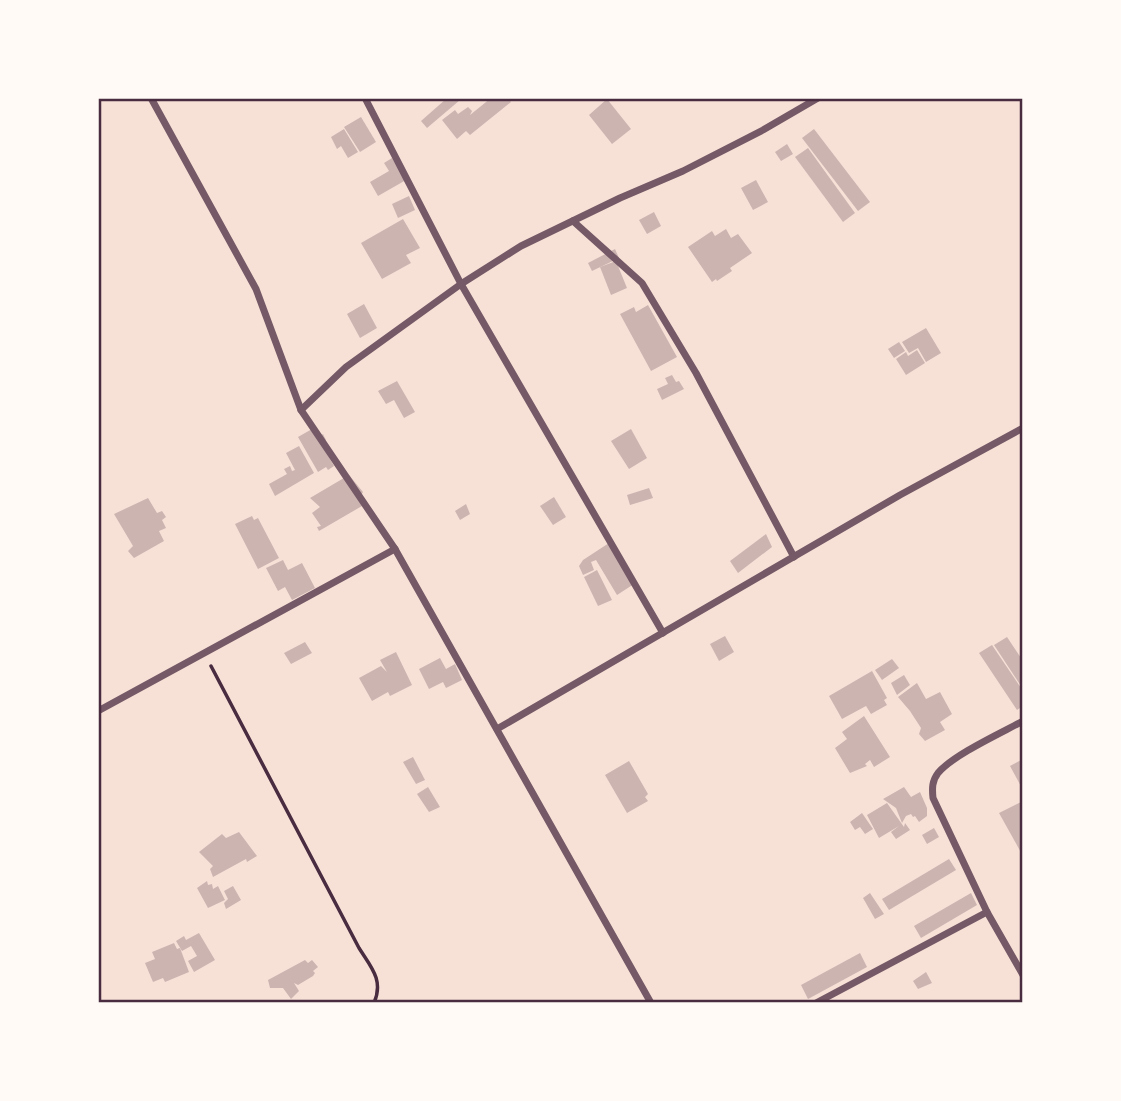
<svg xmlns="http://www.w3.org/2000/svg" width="1121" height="1101" font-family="'Open Sans',sans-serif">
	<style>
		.building { fill: #ccb4b1 }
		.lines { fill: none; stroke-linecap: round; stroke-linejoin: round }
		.path { stroke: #4a2c40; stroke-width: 3.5 }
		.minor { stroke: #755966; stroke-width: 7 }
		.neatline { fill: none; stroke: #4a2c40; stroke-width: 2.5 }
	</style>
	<rect width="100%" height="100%" fill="#f7e1d7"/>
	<g class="building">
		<polygon points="452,98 460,100 427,128 421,121 446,99 448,101"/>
		<polygon points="491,98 508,98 511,102 470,135 466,131 457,139 442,120 455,110 458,114 468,107 472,111 470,115"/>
		<polygon points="607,99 631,129 612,144 589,115"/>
		<polygon points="361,117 376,142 360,152 344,127"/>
		<polygon points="344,129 358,152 348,158 341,146 337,149 331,137"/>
		<polygon points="814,129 870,202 858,211 802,138"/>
		<polygon points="787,144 793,154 781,161 775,152"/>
		<polygon points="808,148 855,213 843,222 795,157"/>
		<polygon points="392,158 406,180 378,196 370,182 389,171 384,163"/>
		<polygon points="756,180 768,202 753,210 741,188"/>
		<polygon points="409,196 415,210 398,218 392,204"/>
		<polygon points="654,212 661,226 647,234 639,220"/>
		<polygon points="403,219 420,248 406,255 411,263 382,279 361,243"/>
		<polygon points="726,229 731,238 738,234 752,253 730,268 732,271 717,281 716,279 712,282 688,247 712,231 715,236"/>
		<polygon points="615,249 619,258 592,271 588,263"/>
		<polygon points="616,261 627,288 611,295 600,267"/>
		<polygon points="364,304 377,328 360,338 347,314"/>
		<polygon points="648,305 677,357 651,371 620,314 634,307 636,312"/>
		<polygon points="926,328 941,353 926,362 918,348 909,353 902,342"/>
		<polygon points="899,342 905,351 894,358 888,349"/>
		<polygon points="917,350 925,363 906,375 896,359 906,352 908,356"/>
		<polygon points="672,375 676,382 679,381 684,389 662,400 657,389 668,384 665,378"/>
		<polygon points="397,381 415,412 404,418 394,400 386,404 378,391"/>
		<polygon points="312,429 317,438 323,434 326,440 321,444 334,466 328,470 326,467 318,472 298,437"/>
		<polygon points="631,429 647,458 629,469 611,441"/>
		<polygon points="299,446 314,473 275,496 269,484 287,474 284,469 290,466 292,471 295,470 286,453"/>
		<polygon points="349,475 363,492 360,497 362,506 319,531 317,527 321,526 312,513 320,507 310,498"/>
		<polygon points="649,488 653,498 630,505 627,495"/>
		<polygon points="554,497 566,517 553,525 540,506"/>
		<polygon points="148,498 157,513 162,511 166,517 162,520 166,528 159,531 164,541 134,558 128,551 133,546 114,514"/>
		<polygon points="466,504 470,514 460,520 455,511"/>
		<polygon points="252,516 254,520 258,518 279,558 258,569 235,524"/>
		<polygon points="766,534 772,547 738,573 730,561"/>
		<polygon points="609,543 634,584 617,595 596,560 591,562 594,570 583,575 579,566 583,560"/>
		<polygon points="283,560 288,570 302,563 315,588 292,600 285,587 278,591 266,568"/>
		<polygon points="597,570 612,600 598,606 584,577"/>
		<polygon points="725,636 734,652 719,661 710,644"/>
		<polygon points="1007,637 1023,661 1023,689 994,645"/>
		<polygon points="305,642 312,653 291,664 284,653"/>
		<polygon points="992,645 1023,691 1023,706 1017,710 979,653"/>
		<polygon points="396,652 412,685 390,696 388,692 372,701 359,678 381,666 387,672 380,660"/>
		<polygon points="440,658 446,669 455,664 462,680 446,688 443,682 429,689 419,669"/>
		<polygon points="892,659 899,668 882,680 875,670"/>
		<polygon points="872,671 887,698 884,700 887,705 871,714 866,706 842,719 829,696"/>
		<polygon points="904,675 910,685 897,695 891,683"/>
		<polygon points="917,683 926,699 940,692 952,714 940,722 945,730 925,741 919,734 921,728 910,711 898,697"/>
		<polygon points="864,716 890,757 874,767 870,760 865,764 867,766 850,773 835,748 847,739 842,732"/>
		<polygon points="413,757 425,780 416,784 403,762"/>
		<polygon points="1023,759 1023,790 1010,766"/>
		<polygon points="629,761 648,794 645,797 648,801 627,813 605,775"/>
		<polygon points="428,787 440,807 429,812 417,794"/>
		<polygon points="904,787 911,797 920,792 927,808 927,816 919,822 915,816 913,817 911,814 906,816 902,823 896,808 883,799"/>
		<polygon points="1023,801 1023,856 999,813"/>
		<polygon points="887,803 904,827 905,823 910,830 896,839 891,832 899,826 879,838 867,815"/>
		<polygon points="862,813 873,829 865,834 860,827 855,830 850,822"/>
		<polygon points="934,828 939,837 927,844 922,835"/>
		<polygon points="239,832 257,856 247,862 246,859 213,877 210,869 213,866 199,852 222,834 226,838"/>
		<polygon points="949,859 956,870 889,910 882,899"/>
		<polygon points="207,881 208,885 212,884 213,889 218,886 225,900 208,908 197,888"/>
		<polygon points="233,886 241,900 226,909 224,903 228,899 224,891"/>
		<polygon points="870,893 884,914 875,919 863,898"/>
		<polygon points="971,893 977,905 921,938 914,926"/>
		<polygon points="199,933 215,960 194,972 188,961 197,956 191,946 182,951 176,941 184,936 186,940"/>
		<polygon points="174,943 177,949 180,948 189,972 165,982 163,978 153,982 145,963 155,959 152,952"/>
		<polygon points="860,953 867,967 808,999 801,985"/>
		<polygon points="305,960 308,963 312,960 318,967 313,971 315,973 313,976 298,985 294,983 299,991 291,999 283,988 270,988 268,980"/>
		<polygon points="926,972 932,983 918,989 913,981"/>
	</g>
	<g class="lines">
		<path class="path" d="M 211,666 L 359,948 C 371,967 384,980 374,1003"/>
		<g class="minor">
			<polyline points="151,98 256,289 301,410 395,549 651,1003"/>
			<polyline points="365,98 461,284 663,633"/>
			<polyline points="573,221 642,283 696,373 794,557"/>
			<polyline points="301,410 346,367 461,284 521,246 620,198 683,171 763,130 818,98"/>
			<polyline points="98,711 395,549"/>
			<path d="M 1023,721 C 1001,733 953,755 938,773 C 932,781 932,788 933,798 L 987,912 L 1023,975"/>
			<polyline points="497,729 900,495 1023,428"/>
			<polyline points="816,1003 987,912"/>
		</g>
	</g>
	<rect width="1121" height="1101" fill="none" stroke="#fffaf5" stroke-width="200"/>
	<rect x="100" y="100" width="921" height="901" class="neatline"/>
</svg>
